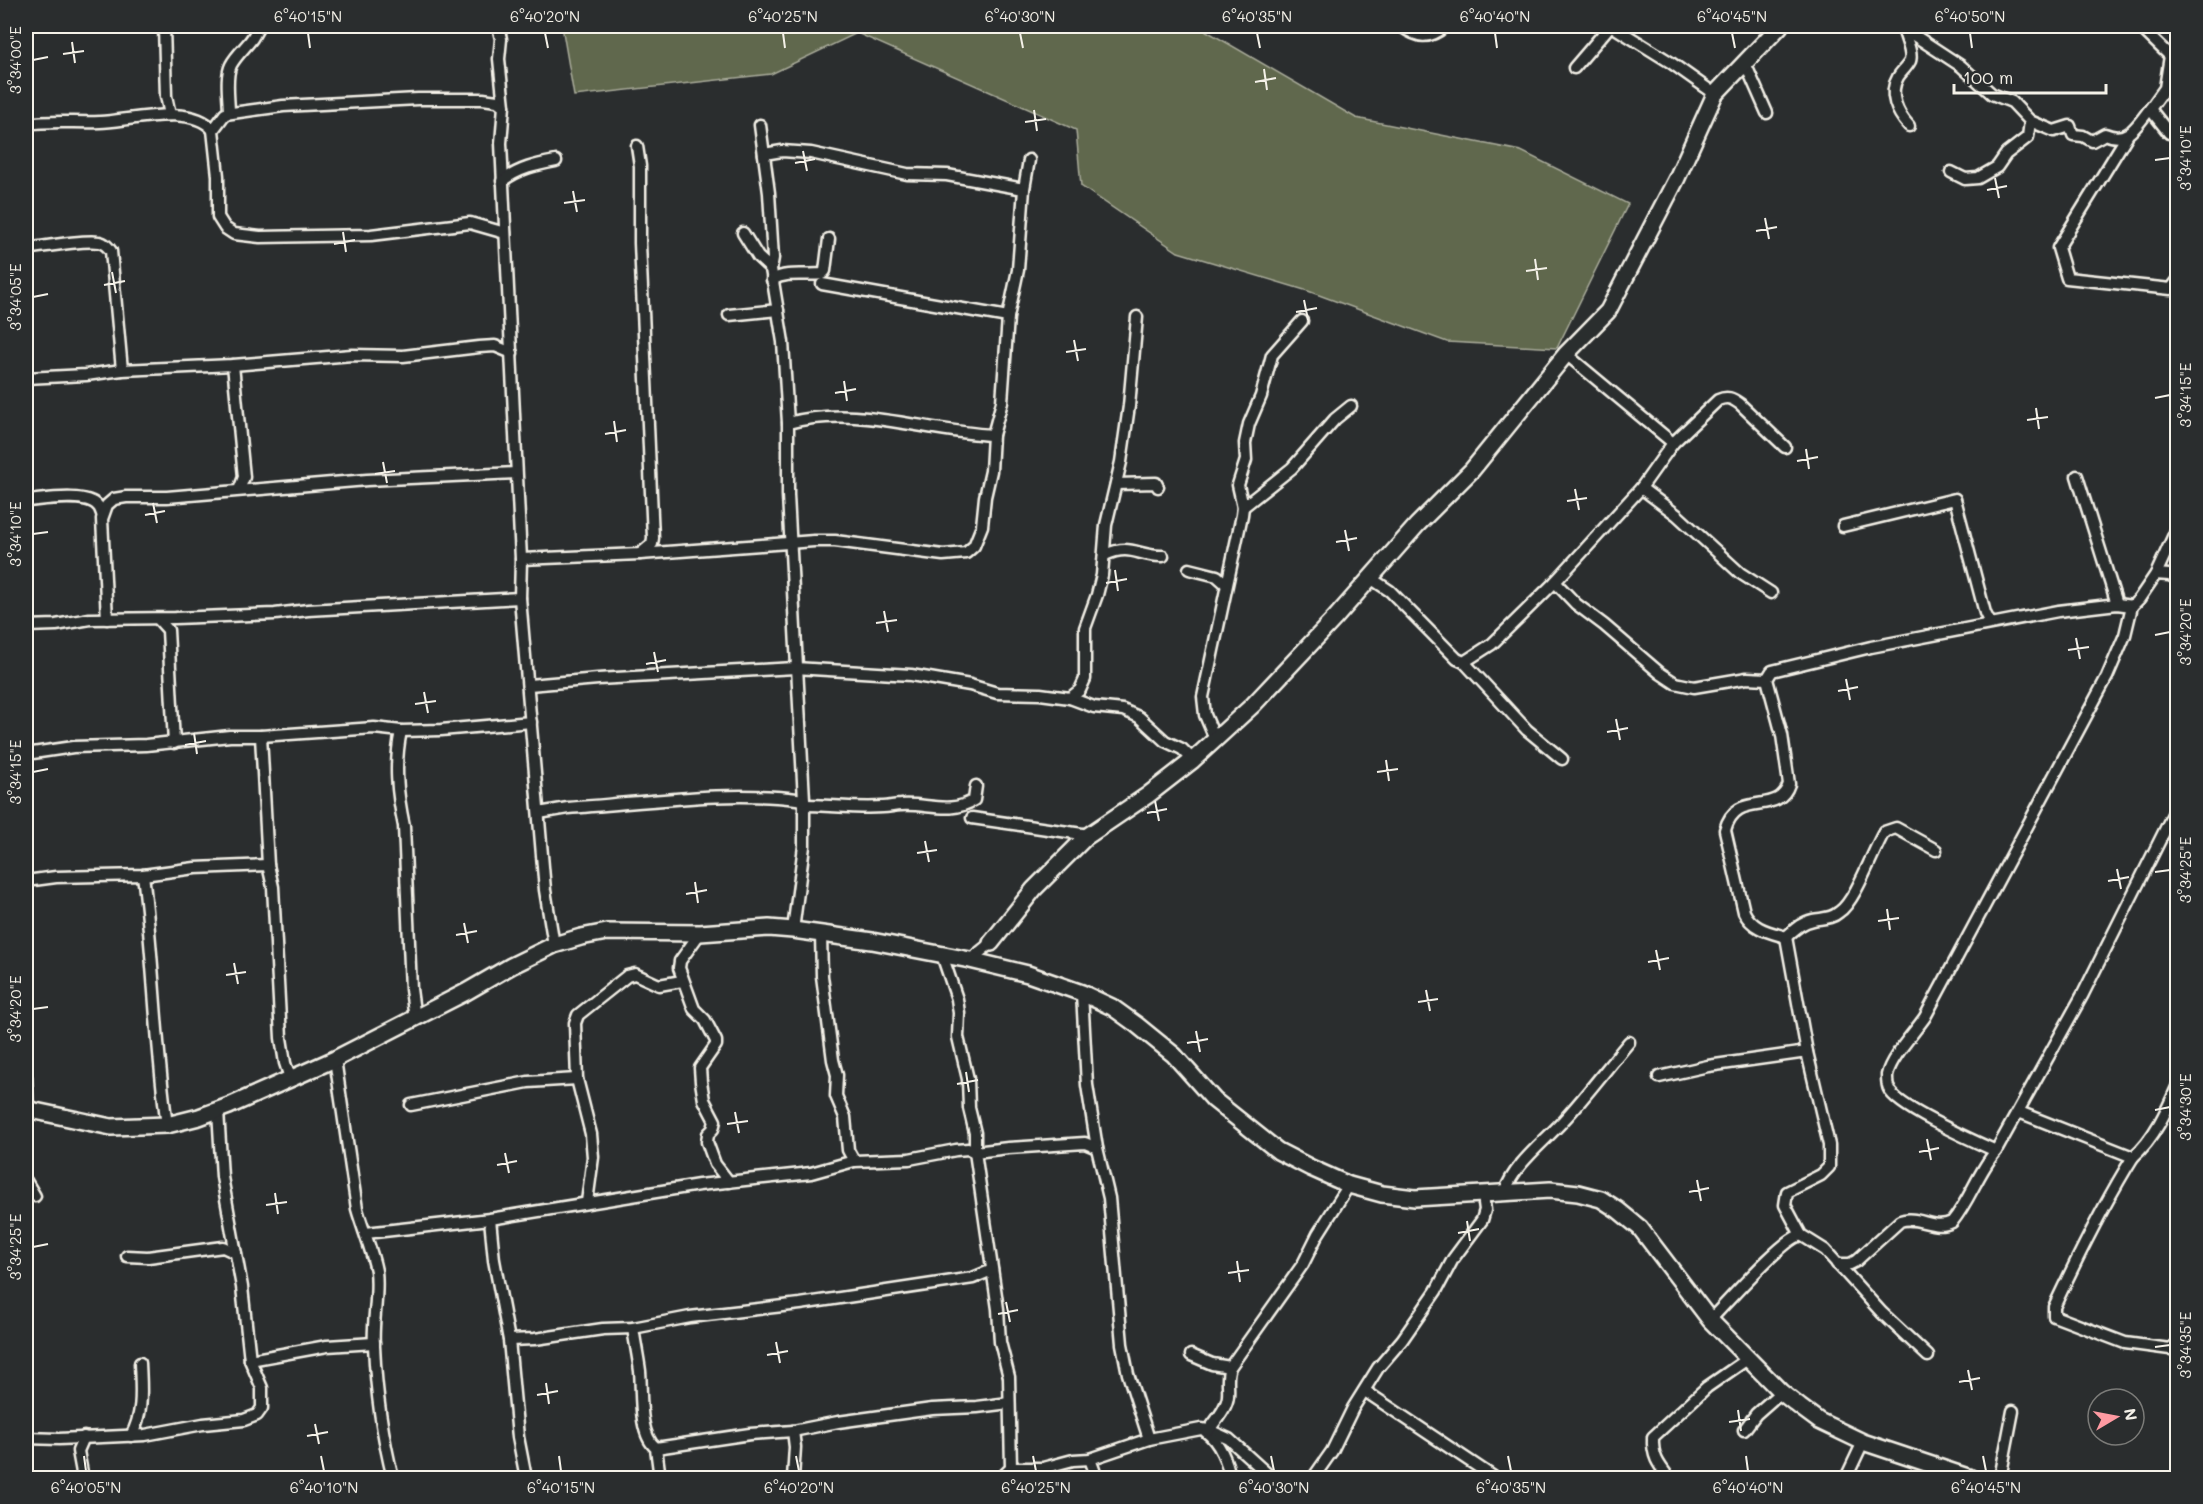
<svg xmlns="http://www.w3.org/2000/svg" width="2203" height="1504" font-family="Mali,sans-serif">
	<style>
		.green { fill: #60684e; stroke: #aaac9b; stroke-width: 1.5 }
		.lines { fill: none; stroke-linecap: round; stroke-linejoin: round }
		.street-casing { stroke: #f4f1e8; stroke-width: 15 }
		.secondary-casing { stroke: #f4f1e8; stroke-width: 20 }
		.street { stroke: #2a2d2e; stroke-width: 10 }
		.secondary { stroke: #2a2d2e; stroke-width: 15 }
		.ticks { fill: none; stroke: #f4f1e8; stroke-width: 2 }
		.neatline { fill: none; stroke: #f4f1e8; stroke-width: 2 }
		.ticks-label { font-size: 15px; text-anchor: middle; fill: #f4f1e8 }
	</style>
	<rect width="100%" height="100%" fill="#2a2d2e"/>
	<filter id="ink" filterUnits="userSpaceOnUse"><feTurbulence type="fractalNoise" baseFrequency=".0167" numOctaves="2"/><feDisplacementMap in="SourceGraphic" scale="12" xChannelSelector="R" yChannelSelector="G"/><feConvolveMatrix kernelMatrix="1 2 1 2 8 2 1 2 1" color-interpolation-filters="sRGB"/></filter>
	<g filter="url(#ink)">
		<polygon class="green" points="562,26 1198,26 1356,118 1521,151 1628,204 1557,348 1447,342 1308,291 1178,252 1081,186 1076,130 857,33 771,74 574,96"/>
		<g class="lines">
			<g class="street-casing">
				<g id="street">
					<polyline points="164,26 166,96 170,115"/>
					<polyline points="498,26 501,39 499,59 504,106 501,143 521,559 520,598 545,890 554,945"/>
					<path d="M 1401,26 C 1418,38 1429,40 1445,26"/>
					<polyline points="1612,26 1670,62 1715,94"/>
					<path d="M 1900,26 L 1961,66 L 1992,94 L 2012,102 L 2030,121 L 2054,131 L 2070,126 L 2073,135 L 2083,136 L 2092,141 L 2105,134 C 2128,144 2136,126 2150,109 L 2169,133"/>
					<polyline points="2139,26 2170,56 2165,88 2150,109"/>
					<path d="M 1903,28 C 1905,37 1913,53 1910,61 C 1907,67 1901,72 1898,77 C 1888,94 1897,113 1909,126"/>
					<polyline points="1745,63 1767,113"/>
					<polyline points="1574,68 1610,26"/>
					<polyline points="504,106 497,101 483,99 418,99 283,106 225,114 213,130 218,176 218,217 225,228 234,234 260,237 371,235 470,223 505,233"/>
					<path d="M 229,113 C 229,99 225,77 231,65 C 239,50 254,42 258,26"/>
					<path d="M 26,124 C 50,120 76,123 100,122 C 129,121 192,103 213,130"/>
					<polyline points="760,125 769,193 773,258 771,269 783,342 788,423 788,495 804,800 804,846 793,930"/>
					<polyline points="2127,136 2058,248 2067,278 2171,289 2178,280"/>
					<polyline points="637,146 640,166 640,243 653,538 652,544 640,554"/>
					<polyline points="764,154 782,151 811,153 907,174 947,175 1024,189"/>
					<polyline points="1951,172 1965,179 1978,178 1997,167 2006,154 2028,137 2030,121"/>
					<path d="M 502,181 C 520,168 535,165 556,161"/>
					<polyline points="743,233 758,257 771,269"/>
					<path d="M 26,249 C 43,247 84,239 99,242 C 105,243 108,247 111,251 L 122,370"/>
					<path d="M 772,280 C 788,271 804,276 822,274 L 825,271 L 829,239"/>
					<polyline points="822,284 1008,317"/>
					<polyline points="729,315 778,310"/>
					<polyline points="1566,354 1673,443"/>
					<polyline points="233,365 244,477 239,490"/>
					<polyline points="26,378 86,375 122,370 233,365 352,355 403,356 479,347 495,346 512,353"/>
					<path d="M 788,423 C 857,404 924,432 993,435"/>
					<polyline points="2077,476 2117,604"/>
					<polyline points="1116,484 1156,483 1158,487"/>
					<polyline points="1641,488 1677,515 1740,573 1771,593"/>
					<path d="M 26,501 C 42,500 86,492 98,506 C 100,508 101,511 102,514"/>
					<polyline points="1243,507 1292,468 1335,419 1351,406"/>
					<polyline points="1843,526 1955,499 1985,613 1990,623"/>
					<path d="M 1105,555 C 1132,543 1138,557 1163,556"/>
					<polyline points="521,559 640,554 814,541 835,541 943,555 966,553 974,546 982,526 985,497 991,471 993,435 1002,402 1008,317 1018,270 1024,189 1029,160"/>
					<polyline points="1189,569 1217,576 1226,584"/>
					<polyline points="2156,574 2178,526"/>
					<path d="M 1369,577 L 1390,591 L 1457,659 L 1464,662 L 1492,644 L 1555,582 L 1641,488 L 1673,443 L 1718,400 C 1727,396 1732,398 1740,404 L 1785,447"/>
					<path d="M 2178,579 L 2169,575 L 2156,574 L 2139,599 L 2132,606 L 2125,635 L 2107,677 L 1925,1017 C 1914,1033 1891,1057 1887,1075 C 1887,1078 1887,1086 1889,1089 C 1896,1107 1976,1142 1996,1151 L 2083,994 L 2178,804"/>
					<polyline points="1555,582 1576,604 1604,625 1660,673 1675,683 1694,687 1747,678 1767,679"/>
					<polyline points="107,619 102,519 107,505 114,499 126,497 167,497 367,480 516,473"/>
					<polyline points="158,619 168,630 174,743"/>
					<polyline points="26,626 56,625 90,619 175,618 275,614 308,610 520,598"/>
					<polyline points="1464,662 1527,730 1562,759"/>
					<polyline points="529,685 598,679 795,668 911,675 970,685 997,693 1040,694 1070,698 1094,707 1123,710 1139,717 1165,741 1182,749 1193,760"/>
					<polyline points="1070,698 1080,690 1085,679 1085,628 1097,595 1102,575 1106,525 1121,462 1129,406 1137,317"/>
					<path d="M 401,731 C 394,764 397,793 404,826 L 411,989 L 415,1019"/>
					<polyline points="261,736 268,865"/>
					<polyline points="1216,741 1205,715 1203,697 1242,515 1243,507 1238,485 1246,460 1245,443 1249,424 1261,396 1272,355 1302,321"/>
					<polyline points="26,754 73,747 146,745 230,736 261,736 374,728 401,731 441,730 531,722"/>
					<path d="M 804,805 C 829,805 858,809 883,807 C 889,807 895,805 901,805 C 927,803 950,815 974,800 L 976,786"/>
					<path d="M 539,813 L 568,808 C 643,803 729,789 804,800"/>
					<polyline points="972,818 1089,835"/>
					<path d="M 143,875 C 154,958 155,1042 167,1125"/>
					<polyline points="26,881 56,877 143,875 195,868 268,865 273,887 281,1038 285,1063 290,1078"/>
					<polyline points="700,933 680,961 679,968 694,1009 705,1020 716,1041 716,1045 700,1068 701,1082 704,1100 715,1121 713,1129 708,1134 707,1142 715,1164 729,1182"/>
					<polyline points="821,935 822,976 833,1060 837,1075 836,1096 845,1117 848,1150 854,1161"/>
					<path d="M 1786,937 C 1769,932 1752,929 1744,912 L 1725,830 C 1736,788 1778,818 1789,784 L 1782,735 L 1767,679 L 1772,671 L 1871,647 L 2058,611 L 2117,604 L 2132,606"/>
					<polyline points="1786,937 1807,1052 1829,1145 1829,1167 1821,1175 1787,1192 1785,1205 1801,1235 1825,1250 1882,1313 1928,1356"/>
					<path d="M 1786,937 C 1794,930 1802,922 1813,920 C 1823,918 1831,919 1839,912 C 1855,902 1873,851 1884,832 L 1896,828 L 1936,850"/>
					<polyline points="942,955 957,999 959,1013 958,1037 968,1079 969,1108 975,1133 975,1152 998,1309 1000,1342 1009,1377 1011,1468 1001,1478"/>
					<polyline points="970,960 991,943"/>
					<polyline points="1082,993 1087,1085 1097,1148 1109,1198 1122,1344 1128,1374 1149,1439"/>
					<path d="M 335,1059 L 357,1209 C 363,1230 372,1250 376,1271 C 379,1296 372,1321 374,1346 C 376,1390 382,1435 393,1478"/>
					<polyline points="26,1077 28,1109"/>
					<polyline points="1659,1077 1708,1066 1807,1052"/>
					<polyline points="411,1105 528,1082 577,1079"/>
					<path d="M 2019,1112 L 2133,1157 C 2154,1139 2167,1110 2178,1085"/>
					<path d="M 2133,1157 C 2103,1205 2078,1256 2054,1307 L 2054,1316 L 2125,1343 L 2170,1349 L 2178,1343"/>
					<polyline points="26,1181 35,1196"/>
					<path d="M 1504,1193 C 1515,1163 1542,1144 1563,1121 C 1586,1096 1607,1068 1629,1042"/>
					<polyline points="587,1202 593,1157 591,1134 577,1079 575,1023 578,1015 627,976 635,974 659,985 682,981"/>
					<polyline points="490,1219 494,1260 509,1340 518,1437 526,1478"/>
					<polyline points="366,1233 490,1219 699,1185 811,1173 854,1161 909,1159 956,1150 968,1149 975,1152 1008,1148 1085,1143 1097,1148"/>
					<polyline points="127,1256 148,1257 223,1247 236,1253"/>
					<path d="M 1837,1264 L 1850,1264 L 1856,1261 L 1900,1221 C 1918,1215 1934,1231 1952,1222 C 1970,1200 1978,1172 1996,1151"/>
					<path d="M 1710,1320 C 1726,1304 1783,1238 1801,1235"/>
					<path d="M 633,1328 C 635,1342 638,1356 640,1371 C 642,1392 638,1434 656,1448 L 660,1478"/>
					<polyline points="509,1340 535,1339 603,1329 633,1328 690,1317 800,1304 973,1278 992,1270"/>
					<polyline points="1191,1355 1212,1364 1230,1367"/>
					<polyline points="250,1360 327,1346 374,1343"/>
					<polyline points="1365,1391 1495,1478"/>
					<polyline points="1209,1430 1229,1439 1272,1478"/>
					<polyline points="1744,1430 1756,1414 1781,1392"/>
					<polyline points="793,1431 795,1447 793,1478"/>
					<path d="M 1206,1432 C 1219,1441 1228,1463 1230,1478"/>
					<path d="M 131,1436 C 144,1413 141,1388 140,1363"/>
					<polyline points="26,1438 59,1439 145,1435 203,1424 244,1420 257,1415 262,1408 262,1388 250,1360 242,1287 222,1177 218,1110"/>
					<polyline points="656,1448 750,1434 793,1431 838,1422 932,1409 977,1407 1009,1403"/>
					<polyline points="1090,1459 1097,1478"/>
					<path d="M 1011,1468 L 1043,1468 L 1073,1460 L 1090,1459 L 1149,1439 L 1201,1429 L 1209,1430 C 1216,1420 1227,1408 1228,1396 C 1229,1385 1226,1377 1230,1367 L 1303,1264 L 1318,1234 L 1349,1185"/>
					<polyline points="83,1478 78,1451 84,1437"/>
					<polyline points="1313,1478 1332,1451 1353,1408 1378,1368 1402,1340 1436,1291 1453,1259 1482,1220 1485,1210 1483,1195"/>
					<path d="M 1669,1478 C 1658,1464 1652,1456 1653,1437 L 1707,1387 L 1749,1358"/>
					<polyline points="1846,1478 1863,1442"/>
					<polyline points="2000,1478 2013,1411"/>
				</g>
			</g>
			<g class="secondary-casing">
				<g id="secondary">
					<polyline points="991,943 1034,889 1086,837 1148,795 1193,760 1253,705 1335,618 1417,525 1472,470 1566,354 1608,311 1677,178 1715,94 1780,26"/>
					<polyline points="26,1109 111,1127 167,1125 199,1117 229,1106 335,1059 466,992 511,966 554,945 581,937 607,932 700,933 769,928 793,930 872,941 970,960 1028,974 1082,993 1112,1007 1137,1025 1174,1055 1214,1100 1278,1151 1311,1168 1349,1185 1382,1194 1415,1198 1550,1190 1578,1193 1601,1199 1618,1210 1640,1228 1710,1320 1781,1392 1800,1407 1819,1421 1863,1442 1971,1478"/>
				</g>
			</g>
			<use href="#street" class="street"/>
			<use href="#secondary" class="secondary"/>
		</g>
	</g>
	<path class="ticks" d="M 308,33 L 310,48M 545,33 L 548,48M 783,33 L 785,48M 1020,33 L 1023,48M 1257,33 L 1260,48M 1495,33 L 1497,48M 1732,33 L 1735,48M 1970,33 L 1972,48M 72,42 L 75,63M 63,54 L 84,51M 33,60 L 48,57M 1264,69 L 1267,90M 1255,82 L 1276,78M 1034,110 L 1037,131M 1025,122 L 1046,119M 803,151 L 807,171M 2155,160 L 2170,158M 795,163 L 815,159M 1995,178 L 1999,198M 1987,190 L 2007,186M 573,191 L 577,212M 564,203 L 585,200M 1765,218 L 1769,239M 1756,231 L 1777,227M 343,232 L 346,252M 334,244 L 355,240M 1535,259 L 1538,280M 1526,271 L 1547,268M 112,272 L 116,293M 104,285 L 125,281M 33,297 L 48,294M 1304,300 L 1308,320M 1296,312 L 1317,308M 1074,340 L 1078,361M 1066,352 L 1086,349M 844,381 L 847,401M 835,393 L 856,389M 2155,398 L 2170,395M 2036,408 L 2039,429M 2027,420 L 2048,417M 614,421 L 617,442M 605,434 L 626,430M 1806,449 L 1809,469M 1797,461 L 1818,457M 383,462 L 387,483M 375,474 L 395,471M 1575,489 L 1579,510M 1567,501 L 1587,498M 153,503 L 157,523M 145,515 L 165,511M 1345,530 L 1349,551M 33,534 L 48,532M 1336,542 L 1357,538M 1115,570 L 1118,591M 1106,583 L 1127,579M 884,611 L 888,632M 876,623 L 897,620M 2155,635 L 2170,632M 2076,638 L 2080,659M 2068,650 L 2089,647M 654,652 L 658,672M 646,664 L 666,660M 1846,679 L 1850,700M 1838,691 L 1858,687M 424,692 L 428,713M 415,704 L 436,701M 1616,719 L 1620,740M 1607,732 L 1628,728M 194,733 L 197,754M 185,745 L 206,741M 1386,760 L 1389,781M 33,772 L 48,769M 1377,772 L 1398,769M 1155,801 L 1159,821M 1147,813 L 1167,809M 925,841 L 929,862M 917,853 L 937,850M 2117,869 L 2121,889M 2155,872 L 2170,870M 2108,881 L 2129,877M 695,882 L 698,903M 686,894 L 707,890M 1887,909 L 1890,930M 1878,921 L 1899,918M 464,923 L 468,943M 456,935 L 477,931M 1656,950 L 1660,970M 1648,962 L 1669,958M 234,963 L 238,984M 226,975 L 246,972M 1426,990 L 1430,1011M 1418,1002 L 1438,999M 33,1009 L 48,1007M 1196,1031 L 1200,1052M 1187,1043 L 1208,1039M 966,1072 L 969,1092M 957,1084 L 978,1080M 2155,1110 L 2170,1107M 735,1112 L 739,1133M 727,1124 L 748,1121M 1927,1139 L 1931,1160M 1919,1152 L 1939,1148M 505,1153 L 509,1173M 497,1165 L 517,1161M 1697,1180 L 1701,1201M 1689,1192 L 1709,1188M 275,1193 L 278,1214M 266,1205 L 287,1202M 1467,1221 L 1470,1241M 1458,1233 L 1479,1229M 33,1247 L 48,1244M 1237,1261 L 1240,1282M 1228,1273 L 1249,1270M 1006,1302 L 1010,1322M 998,1314 L 1018,1310M 776,1342 L 780,1363M 2155,1347 L 2170,1345M 767,1355 L 788,1351M 1968,1370 L 1972,1390M 1959,1382 L 1980,1378M 546,1383 L 549,1404M 537,1395 L 558,1391M 1738,1410 L 1741,1431M 1729,1422 L 1750,1419M 315,1424 L 319,1444M 307,1436 L 328,1432M 84,1456 L 86,1471M 321,1456 L 324,1471M 559,1456 L 561,1471M 796,1456 L 799,1471M 1033,1456 L 1036,1471M 1271,1456 L 1274,1471M 1508,1456 L 1511,1471M 1746,1456 L 1748,1471M 1983,1456 L 1986,1471"/>
	<rect width="2203" height="1504" fill="none" stroke="#2a2d2e" stroke-width="66"/>
	<g transform="translate(2116 1417) rotate(80)"><circle r="28" fill="#2a2d2e" stroke="#7b7b78" stroke-width="1.5"/>
	<path d="M0-4.5L10 22L0 15L-10 22Z" fill="#ff9aa2"/>
	<text y="-9" font-size="16" font-weight="bold" text-anchor="middle" fill="#f4f1e8">N</text>
	</g>
	<path d="M1954 84v9h152v-9" fill="none" stroke="#f4f1e8" stroke-width="3"/>
	<text x="1963" y="84" font-size="18" fill="#f4f1e8" stroke="#2a2d2e" stroke-width="4.5" paint-order="stroke">100 m</text>
	<rect x="33" y="33" width="2137" height="1438" class="neatline"/>
	<g class="ticks-label">
		<text x="308" y="22">6°40'15"N</text>
		<text x="545" y="22">6°40'20"N</text>
		<text x="783" y="22">6°40'25"N</text>
		<text x="1020" y="22">6°40'30"N</text>
		<text x="1257" y="22">6°40'35"N</text>
		<text x="1495" y="22">6°40'40"N</text>
		<text x="1732" y="22">6°40'45"N</text>
		<text x="1970" y="22">6°40'50"N</text>
		<text transform="translate(16 60) rotate(-90)" y="5">3°34'00"E</text>
		<text transform="translate(2186 158) rotate(-90)" y="5">3°34'10"E</text>
		<text transform="translate(16 297) rotate(-90)" y="5">3°34'05"E</text>
		<text transform="translate(2186 395) rotate(-90)" y="5">3°34'15"E</text>
		<text transform="translate(16 534) rotate(-90)" y="5">3°34'10"E</text>
		<text transform="translate(2186 632) rotate(-90)" y="5">3°34'20"E</text>
		<text transform="translate(16 772) rotate(-90)" y="5">3°34'15"E</text>
		<text transform="translate(2186 870) rotate(-90)" y="5">3°34'25"E</text>
		<text transform="translate(16 1009) rotate(-90)" y="5">3°34'20"E</text>
		<text transform="translate(2186 1107) rotate(-90)" y="5">3°34'30"E</text>
		<text transform="translate(16 1247) rotate(-90)" y="5">3°34'25"E</text>
		<text transform="translate(2186 1345) rotate(-90)" y="5">3°34'35"E</text>
		<text x="86" y="1493">6°40'05"N</text>
		<text x="324" y="1493">6°40'10"N</text>
		<text x="561" y="1493">6°40'15"N</text>
		<text x="799" y="1493">6°40'20"N</text>
		<text x="1036" y="1493">6°40'25"N</text>
		<text x="1274" y="1493">6°40'30"N</text>
		<text x="1511" y="1493">6°40'35"N</text>
		<text x="1748" y="1493">6°40'40"N</text>
		<text x="1986" y="1493">6°40'45"N</text>
	</g>
</svg>
